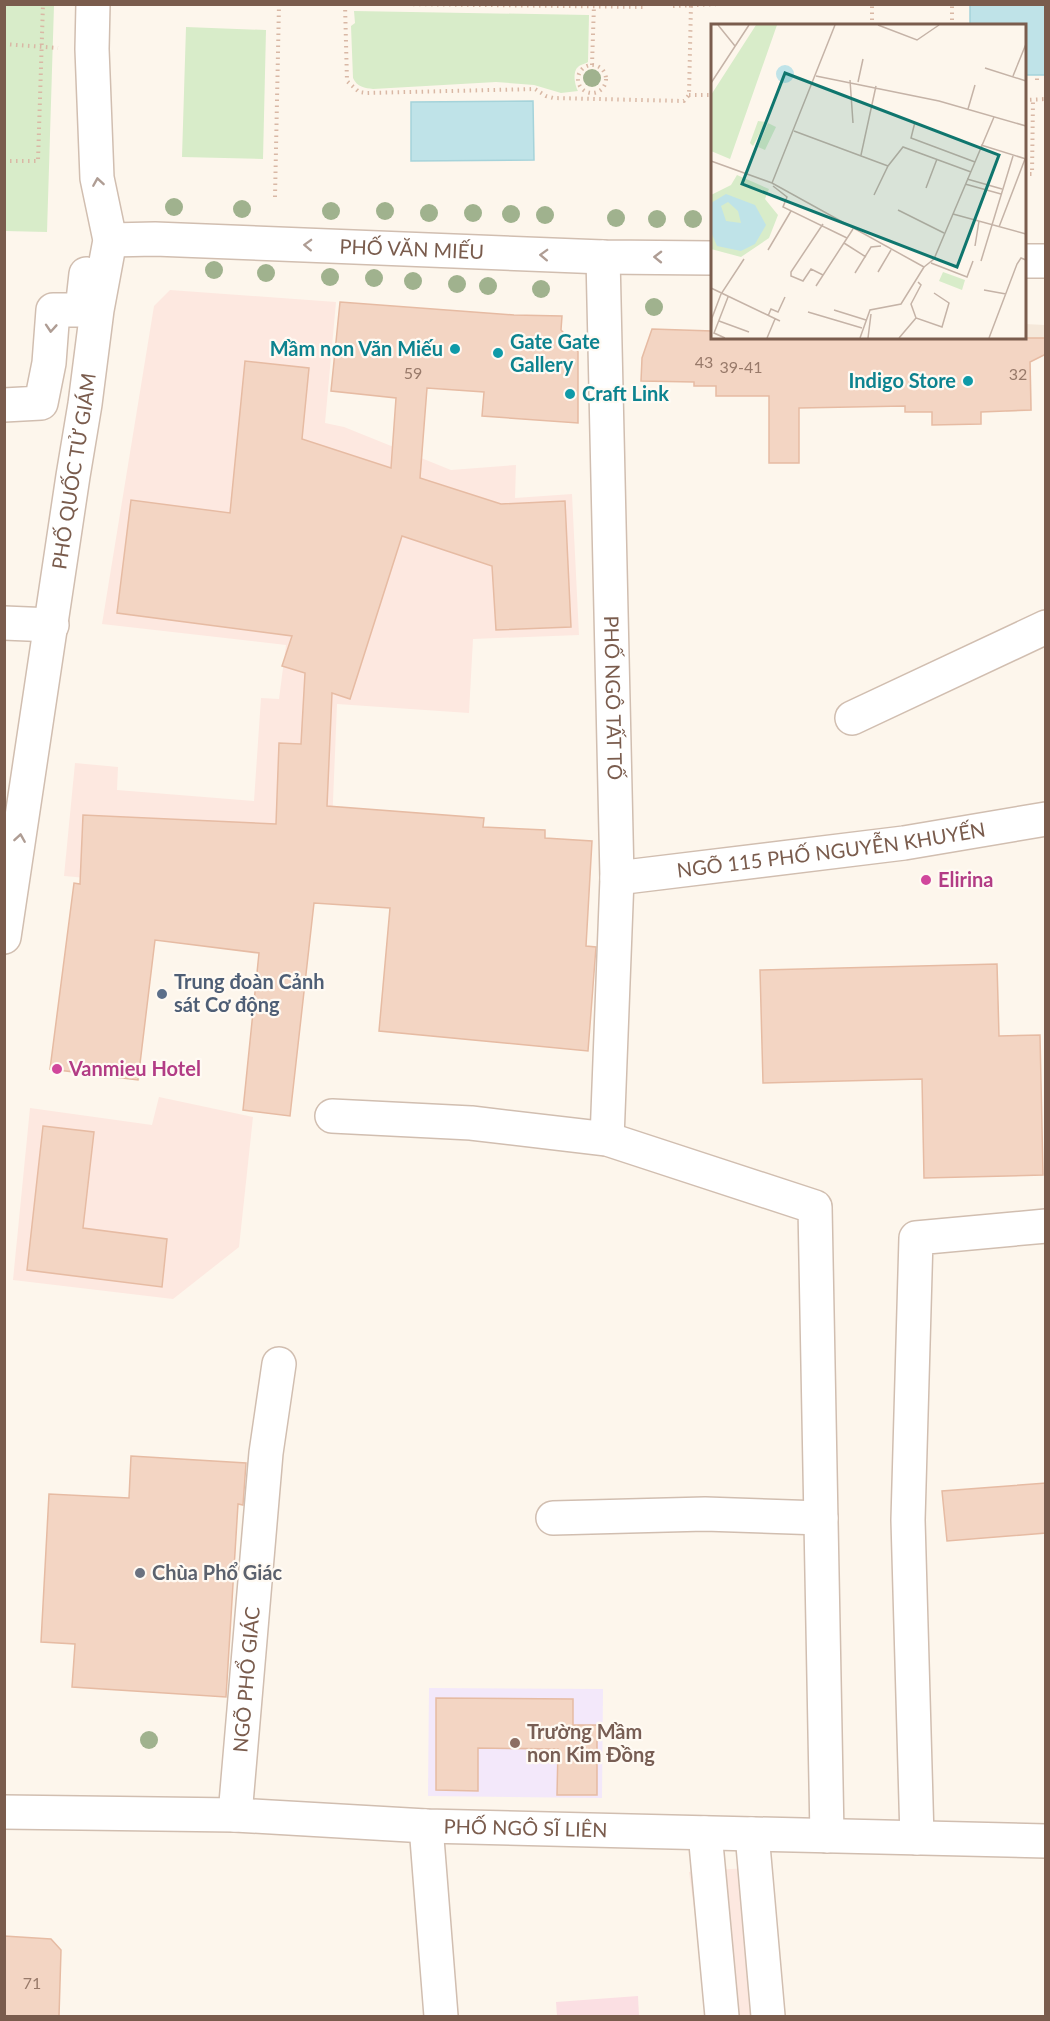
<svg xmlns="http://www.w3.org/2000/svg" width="1050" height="2021" font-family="Lato,sans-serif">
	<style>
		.residential { fill: #f5e8da }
		.commercial { fill: #fde8e0 }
		.education { fill: #f3e8fa }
		.medical { fill: #fbdfe3 }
		.green { fill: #d8ecc9 }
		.water { fill: #bfe3e8; stroke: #a5d3da; stroke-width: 1.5 }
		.building { fill: #f3d5c3; stroke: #e6bba3; stroke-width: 1.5 }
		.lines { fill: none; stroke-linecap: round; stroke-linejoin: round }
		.minor-casing { stroke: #d1beb0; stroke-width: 36 }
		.path { stroke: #d9b8a5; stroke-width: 4; stroke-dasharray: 1.5 4.5; stroke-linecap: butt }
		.minor { stroke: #fff; stroke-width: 33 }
		.tree { fill: #a0b28e }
		.oneway { stroke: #af9d94 }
		.culture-dot { fill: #0f9aa8; stroke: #fffaf3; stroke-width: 2 }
		.hotel-dot { fill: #d1479c; stroke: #fffaf3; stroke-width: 2 }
		.service-dot { fill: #5c6f8a; stroke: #fffaf3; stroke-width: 2 }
		.worship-dot { fill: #6b7280; stroke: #fffaf3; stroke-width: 2 }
		.education-dot { fill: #8d6e63; stroke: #fffaf3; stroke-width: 2 }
		.labels { text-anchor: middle; stroke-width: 4.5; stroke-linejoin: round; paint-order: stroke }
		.number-label { font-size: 16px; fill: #987a6a }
		.street-label { font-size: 20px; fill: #7a5c4d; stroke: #fffaf3 }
		.culture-label { font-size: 20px; font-weight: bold; fill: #0d838f; stroke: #fffaf3; text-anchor: start }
		.hotel-label { font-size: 20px; font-weight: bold; fill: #b23c85; stroke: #fffaf3; text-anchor: start }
		.service-label { font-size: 20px; font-weight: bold; fill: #4e5e75; stroke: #fffaf3; text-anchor: start }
		.worship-label { font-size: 20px; font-weight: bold; fill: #5b616d; stroke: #fffaf3; text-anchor: start }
		.education-label { font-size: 20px; font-weight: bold; fill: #785e54; stroke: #fffaf3; text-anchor: start }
		.inset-road { fill: none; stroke: #c5b3a7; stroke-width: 1.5 }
		.view { fill: #0f766e; fill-opacity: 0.15; stroke: #0f766e; stroke-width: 3 }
		.inset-edge { fill: none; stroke: #7a5c4d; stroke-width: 3 }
	</style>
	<rect width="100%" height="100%" fill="#fdf6ec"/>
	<polygon class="residential" points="1025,324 1045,325 1045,355 1031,362 1032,411 1006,412 1004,338 1024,338"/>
	<g class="commercial">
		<polygon points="170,290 336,302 325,423 344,427 451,470 516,465 515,498 572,494 579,635 473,639 469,713 337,704 329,899 64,876 75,763 118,767 117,790 254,801 261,698 279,699 286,645 102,624 154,306"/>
		<polygon points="159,1097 253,1117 239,1247 173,1299 13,1280 30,1108 152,1125"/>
		<polygon points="760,1867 773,2016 709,2016 689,1872"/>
	</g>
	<polygon class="education" points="429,1688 603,1689 602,1798 428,1796"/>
	<polygon class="medical" points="638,1996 639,2016 557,2016 556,2002"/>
	<g class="green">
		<polygon points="5,4 54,5 47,232 5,231"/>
		<path d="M 354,11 L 589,15 L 588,62 C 585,64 581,64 578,67 C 572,72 575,86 578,91 L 561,93 L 534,85 L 496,82 L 373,89 C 365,88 357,87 353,78 L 351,26 L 355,23 Z"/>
		<polygon points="186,27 266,30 263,159 182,157"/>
	</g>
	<g class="water">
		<polygon points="970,5 1045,5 1045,75 1025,75 1024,26 970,25"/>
		<polygon points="533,101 534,160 411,161 411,102"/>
	</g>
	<g class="building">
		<polygon points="340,302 514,315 562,316 561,330 575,345 578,352 578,423 482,416 484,392 427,388 420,478 501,504 565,501 571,627 496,630 492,566 402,536 350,699 332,693 327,806 484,818 483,827 545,830 545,838 592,841 586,946 596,947 588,1051 379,1031 390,908 314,903 290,1116 243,1110 259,953 155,940 138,1080 50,1069 74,883 80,884 83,815 276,824 279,743 301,744 305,673 282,666 292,636 117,613 131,500 230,513 245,361 309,368 302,439 391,468 396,398 331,391"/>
		<polygon points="652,329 712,331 712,338 1046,338 1046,354 1030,362 1031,410 981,412 981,424 932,425 932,412 905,412 905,406 799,408 799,463 769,463 769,396 716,396 716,386 694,386 694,382 641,381 642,358"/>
		<polygon points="997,964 999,1036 1040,1035 1043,1175 924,1178 922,1079 763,1083 760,970"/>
		<polygon points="43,1126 94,1132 83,1228 167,1239 162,1287 27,1270"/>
		<polygon points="131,1456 246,1463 243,1505 238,1504 226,1697 72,1687 75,1644 41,1642 49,1494 129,1498"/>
		<polygon points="1046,1483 1046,1533 947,1541 942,1491"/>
		<polygon points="436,1698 573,1699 573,1725 597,1725 597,1795 557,1795 558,1749 478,1748 478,1791 436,1790"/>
		<polygon points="4,1936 51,1939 61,1950 59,2016 4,2016"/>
	</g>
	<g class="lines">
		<g class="minor-casing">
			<g id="minor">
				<path id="s1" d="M 110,240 L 155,239 L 603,257 L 712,258"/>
				<path id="s2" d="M 603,257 L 617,878 L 607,1139"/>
				<polyline points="1024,261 1046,261"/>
				<polyline points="4,405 41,403 49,363 53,310 82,310 86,274"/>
				<polyline points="4,623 52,625"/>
				<polyline points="852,718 1046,627"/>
				<path id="s3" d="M 617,878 L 904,843 L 1046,819"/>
				<path id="s4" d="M 4,937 L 73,476 L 85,404 L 97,310 L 110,240 L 97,178 L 92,49 L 93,4"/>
				<polyline points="332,1116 471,1123 607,1139 815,1207 827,1836"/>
				<polyline points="553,1518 705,1514 821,1518"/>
				<path id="s5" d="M 4,1812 L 235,1815 L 426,1826 L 1046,1841"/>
				<path id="s6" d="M 235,1815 L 266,1453 L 279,1364"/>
				<polyline points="426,1826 441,2016"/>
				<polyline points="705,1833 722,2016"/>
				<polyline points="752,1834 768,2016"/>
				<polyline points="917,1838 908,1520 916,1238 1046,1226"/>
			</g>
		</g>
		<g class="path">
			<polyline points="345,4 347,81 359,92 366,93 535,89 546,96 553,98 684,101 689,95 691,4"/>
			<polyline points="401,4 646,7"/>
			<polyline points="673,6 718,4"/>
			<polyline points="872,26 872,4"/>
			<polyline points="952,26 952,4"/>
			<polyline points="4,44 58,48"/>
			<polyline points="592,65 594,5"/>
			<circle cx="592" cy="79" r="14"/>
			<polyline points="1037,80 1037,75"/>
			<polyline points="689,95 712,95"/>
			<polyline points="1024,100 1046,99"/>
			<polyline points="4,161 38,161 43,4"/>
			<polyline points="1024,174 1032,174 1033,100"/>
			<polyline points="275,197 279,4"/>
		</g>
		<use href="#minor" class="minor"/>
	</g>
	<g class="tree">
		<circle cx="592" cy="78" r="9"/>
		<circle cx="174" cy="207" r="9"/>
		<circle cx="242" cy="209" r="9"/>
		<circle cx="331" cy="211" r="9"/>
		<circle cx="385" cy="211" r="9"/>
		<circle cx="429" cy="213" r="9"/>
		<circle cx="473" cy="213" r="9"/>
		<circle cx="511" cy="214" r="9"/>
		<circle cx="545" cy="215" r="9"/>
		<circle cx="616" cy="218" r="9"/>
		<circle cx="657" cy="219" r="9"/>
		<circle cx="693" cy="219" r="9"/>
		<circle cx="214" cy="270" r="9"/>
		<circle cx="266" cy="273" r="9"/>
		<circle cx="330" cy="277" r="9"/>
		<circle cx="374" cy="278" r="9"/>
		<circle cx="413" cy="281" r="9"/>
		<circle cx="457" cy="284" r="9"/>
		<circle cx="488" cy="286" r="9"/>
		<circle cx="541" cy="289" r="9"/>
		<circle cx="654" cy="307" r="9"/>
		<circle cx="149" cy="1740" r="9"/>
	</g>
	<defs><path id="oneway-chevron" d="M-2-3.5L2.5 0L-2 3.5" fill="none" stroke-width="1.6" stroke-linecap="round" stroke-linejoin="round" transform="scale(1.5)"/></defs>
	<g class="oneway">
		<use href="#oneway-chevron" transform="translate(98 182) rotate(-99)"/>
		<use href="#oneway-chevron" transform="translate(308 245) rotate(-178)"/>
		<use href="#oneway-chevron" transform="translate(544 255) rotate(-178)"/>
		<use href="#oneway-chevron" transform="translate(658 257) rotate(-179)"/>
		<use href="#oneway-chevron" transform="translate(51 328) rotate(94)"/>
		<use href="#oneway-chevron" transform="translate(20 838) rotate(-81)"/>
	</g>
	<g class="culture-dot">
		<circle cx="455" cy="349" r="6"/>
		<circle cx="498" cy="353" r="6"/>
		<circle cx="968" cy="381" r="6"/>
		<circle cx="570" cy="394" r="6"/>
	</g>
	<g class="hotel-dot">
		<circle cx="926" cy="880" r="6"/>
		<circle cx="57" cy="1069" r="6"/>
	</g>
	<circle class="service-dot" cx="162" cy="994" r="6"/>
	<circle class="worship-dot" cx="140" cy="1573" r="6"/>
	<circle class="education-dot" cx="515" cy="1743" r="6"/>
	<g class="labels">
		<g class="number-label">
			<text x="704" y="368">43</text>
			<text x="741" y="373">39-41</text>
			<text x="413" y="379">59</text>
			<text x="1018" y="380">32</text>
			<text x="32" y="1989">71</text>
		</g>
		<g class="street-label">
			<text dy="7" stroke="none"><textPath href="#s1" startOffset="302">PHỐ VĂN MIẾU</textPath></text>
			<text dy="7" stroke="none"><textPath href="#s4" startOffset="471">PHỐ QUỐC TỬ GIÁM</textPath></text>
			<text dy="7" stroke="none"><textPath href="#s2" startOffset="441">PHỐ NGÔ TẤT TỐ</textPath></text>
			<text dy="7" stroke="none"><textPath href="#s3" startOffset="216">NGÕ 115 PHỐ NGUYỄN KHUYẾN</textPath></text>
			<text dy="7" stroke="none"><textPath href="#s6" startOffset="136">NGÕ PHỔ GIÁC</textPath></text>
			<text dy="7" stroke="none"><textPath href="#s5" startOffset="522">PHỐ NGÔ SĨ LIÊN</textPath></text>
		</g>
		<g class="culture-label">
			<text x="510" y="349">Gate Gate<tspan x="510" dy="23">Gallery</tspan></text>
			<text x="443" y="356" text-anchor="end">Mầm non Văn Miếu</text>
			<text x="956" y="388" text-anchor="end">Indigo Store</text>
			<text x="582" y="401">Craft Link</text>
		</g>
		<g class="hotel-label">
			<text x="938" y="887">Elirina</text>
			<text x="69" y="1076">Vanmieu Hotel</text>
		</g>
		<g class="service-label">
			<text x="174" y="989">Trung đoàn Cảnh<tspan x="174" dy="23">sát Cơ động</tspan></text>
		</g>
		<g class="worship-label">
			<text x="152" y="1580">Chùa Phổ Giác</text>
		</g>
		<g class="education-label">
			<text x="527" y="1739">Trường Mầm<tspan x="527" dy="23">non Kim Đồng</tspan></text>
		</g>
	</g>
	<g transform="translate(711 24)">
		<rect width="315" height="315" fill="#fdf6ec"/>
		<path d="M 45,1 L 66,1 L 19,135 L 0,127 L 0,71 ZM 47,97 L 55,98 L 42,122 L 39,119 ZM 57,99 L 65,103 L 54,126 L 47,123 ZM 26,151 L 58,165 L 54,175 L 67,191 L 58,214 L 30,233 L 0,225 L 0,171 L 20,161 ZM 232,248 L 254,256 L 251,266 L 228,257 Z" fill="#d8ecc9"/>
		<path d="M65 50a9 9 0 1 1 18 0a9 9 0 1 1-18 0ZM 15,170 L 44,181 L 55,201 L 44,220 L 30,227 L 6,222 L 0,208 L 0,179 ZM 17,178 L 27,187 L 30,199 L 15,197 L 10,182 Z" fill="#bfe3e8" fill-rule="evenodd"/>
		<path class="inset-road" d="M 7,1 L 24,22M 167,1 L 206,16 L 228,1M 274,44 L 315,57M 105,52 L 228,77 L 315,102M 302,52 L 315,20M 139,56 L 142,99M 147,58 L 152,35M 0,59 L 38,1M 257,85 L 264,61M 204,98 L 200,114 L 264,138M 83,107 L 177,142M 270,121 L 315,135M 150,131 L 165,62M 0,137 L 61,159 L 213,243M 256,155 L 291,165M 61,159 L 124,1M 254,160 L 290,170M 62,162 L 76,173 L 72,183 L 136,214M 215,164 L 226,135M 163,171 L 177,142 L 192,123 L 260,148M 187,186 L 233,209M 242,190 L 315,210M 288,203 L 314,135M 133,219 L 155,233M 264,222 L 268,197M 57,226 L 80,187M 270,237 L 302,132M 220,239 L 256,253 L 262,237M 213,243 L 223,235 L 283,93M 167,248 L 180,226M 144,249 L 160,223 L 170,222M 112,251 L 100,245 L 92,257 L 80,252 L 80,248 L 112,200M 207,258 L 210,261 L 200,280 L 205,294 L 231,303 L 238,279 L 223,269M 105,262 L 142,205M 0,264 L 69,297M 273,266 L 295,270M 123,286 L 155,296M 97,288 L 151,304M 57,292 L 60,285 L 67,288 L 74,273M 8,297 L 38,308M 0,308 L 1,294 L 10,270 L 33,235M 14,314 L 3,309 L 17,273M 56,314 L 64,295M 149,314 L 159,286 L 190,280 L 213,243M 157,314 L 160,290M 188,314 L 205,294M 278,314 L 306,240 L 310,234 L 315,236"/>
		<path class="view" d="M 74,49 L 288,131 L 246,243 L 31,160 Z"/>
		<rect width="315" height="315" class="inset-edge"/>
	</g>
	<rect width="1050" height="2021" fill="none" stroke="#7a5c4d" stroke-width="12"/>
</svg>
